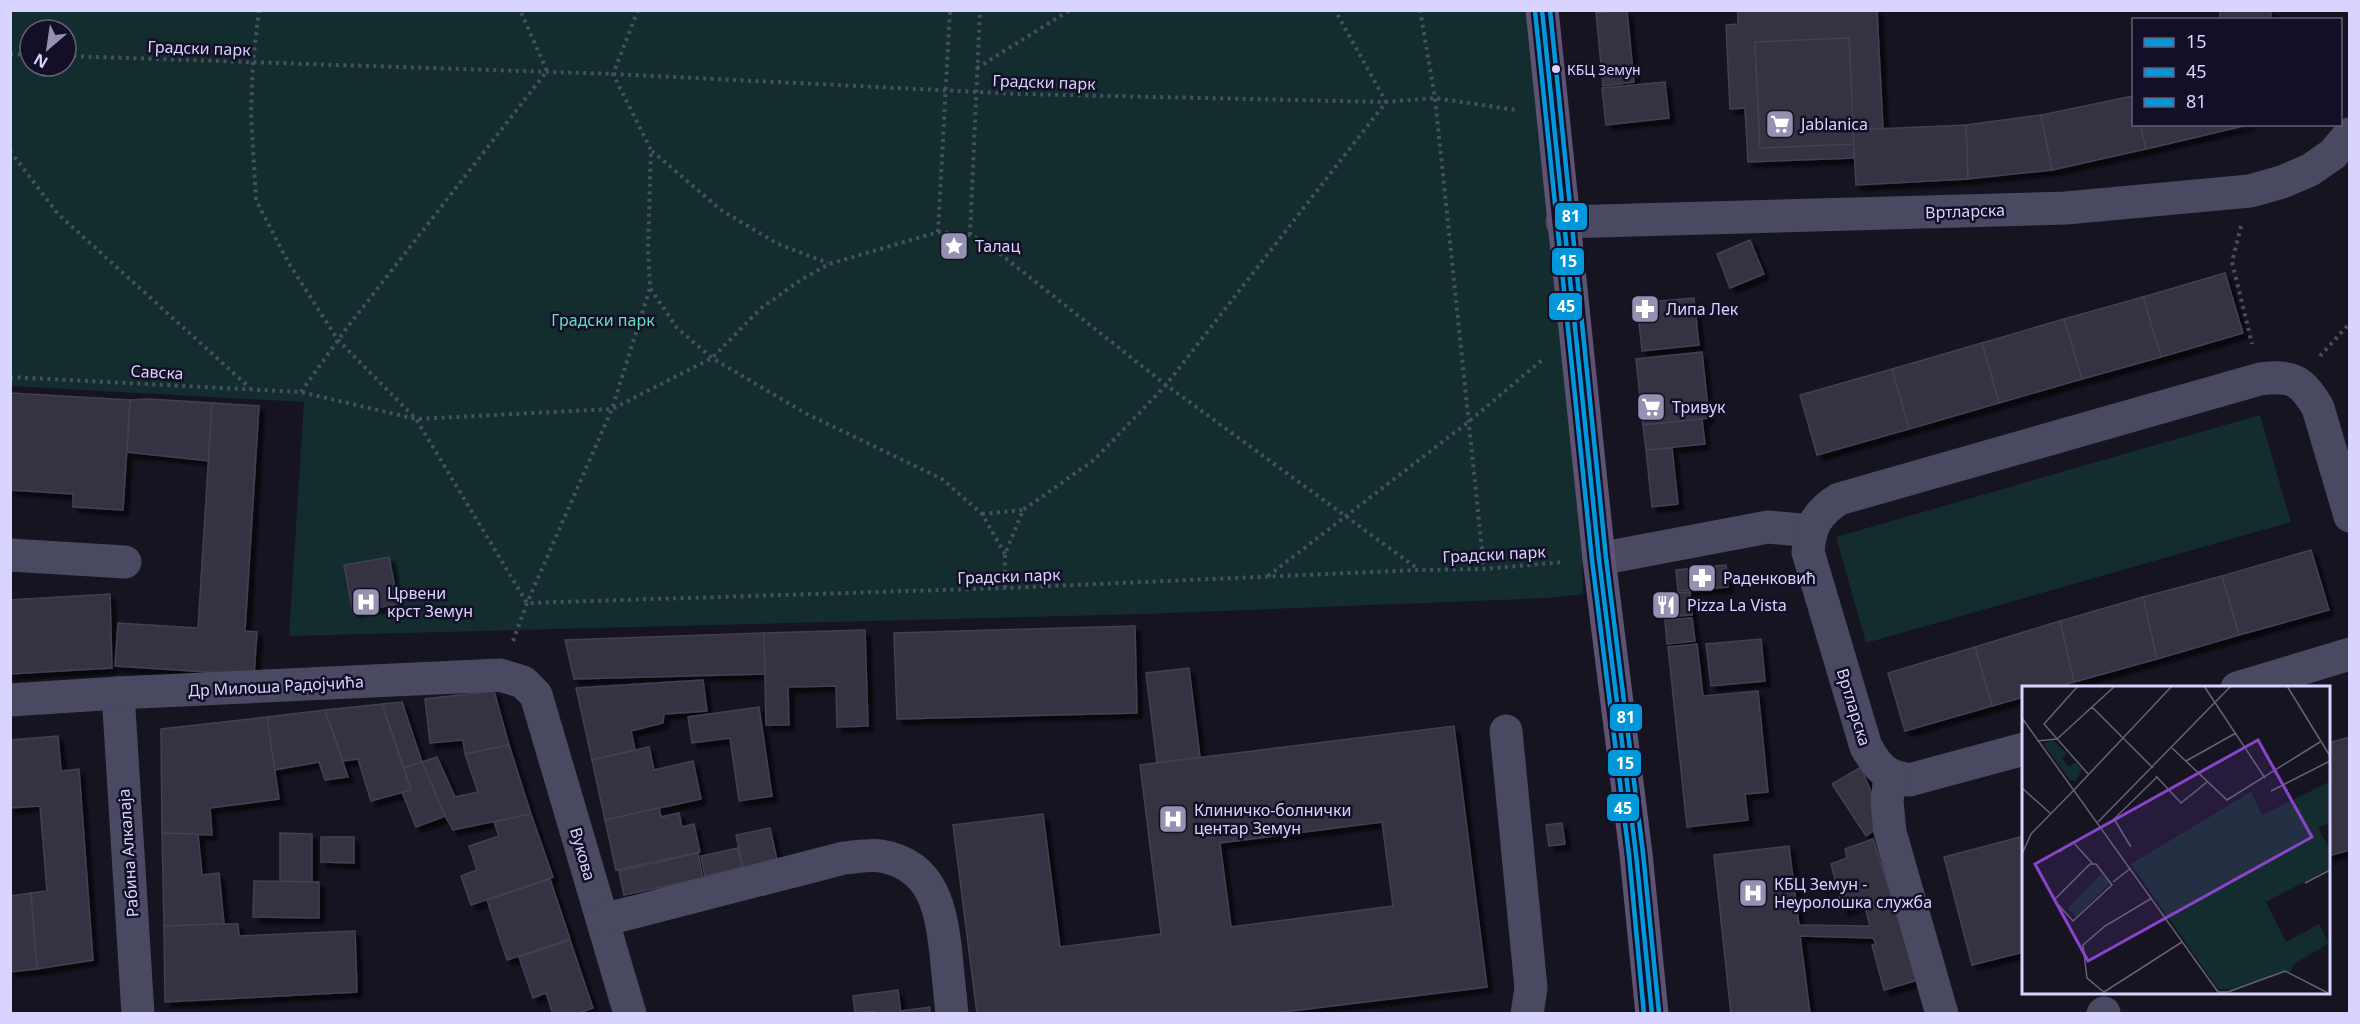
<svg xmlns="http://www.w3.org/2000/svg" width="2360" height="1024" font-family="'Noto Sans',sans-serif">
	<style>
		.green { fill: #132c2d; fill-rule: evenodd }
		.building { fill: #343243; stroke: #433f54; stroke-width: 1.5; fill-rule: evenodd; filter: url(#shadow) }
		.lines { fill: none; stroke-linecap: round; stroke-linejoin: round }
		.path { stroke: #44505f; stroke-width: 4; stroke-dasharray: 3 4.5; stroke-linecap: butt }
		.minor { stroke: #4a4962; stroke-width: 33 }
		.major { stroke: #5e5373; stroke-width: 33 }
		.bus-1-casing { stroke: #130f26; stroke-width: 9 }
		.bus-2-casing { stroke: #130f26; stroke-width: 9 }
		.bus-3-casing { stroke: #130f26; stroke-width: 9 }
		.bus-1 { stroke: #0098da; stroke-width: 4.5 }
		.bus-2 { stroke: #0098da; stroke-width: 4.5 }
		.bus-3 { stroke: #0098da; stroke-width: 4.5 }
		.bus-dot { fill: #d9d4ff; stroke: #130f26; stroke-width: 2 }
		.labels { text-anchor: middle; stroke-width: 5; stroke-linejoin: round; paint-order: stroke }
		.bus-label { font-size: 14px; fill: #d9d4ff; stroke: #130f26; text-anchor: start }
		.street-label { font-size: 16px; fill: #d9d4ff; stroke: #130f26 }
		.poi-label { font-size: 16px; fill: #d9d4ff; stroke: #130f26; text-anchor: start }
		.park-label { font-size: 16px; fill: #5fe0c0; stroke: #130f26 }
		.inset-road { fill: none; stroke: #64617a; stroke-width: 1.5 }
		.view { fill: #8945c9; fill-opacity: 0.15; stroke: #8945c9; stroke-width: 3 }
		.inset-edge { fill: none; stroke: #d9d4ff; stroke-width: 3 }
		.line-badge { stroke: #130f26; stroke-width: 2 }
		.badge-label { font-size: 16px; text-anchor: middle; font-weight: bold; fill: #fff }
	</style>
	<defs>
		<filter id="shadow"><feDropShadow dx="5.5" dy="5.5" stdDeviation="1.5" flood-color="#0009"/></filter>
	</defs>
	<rect width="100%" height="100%" fill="#161421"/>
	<g class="green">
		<path d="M 10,11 L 1542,11 L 1578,354 L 1583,594 L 1549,598 L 1144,614 L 289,636 L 304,402 L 11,386 ZM 30,30 L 66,30 L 66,66 L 30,66 Z"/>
		<polygon points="2260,415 2291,522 1866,643 1836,537"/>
	</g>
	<g class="building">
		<polygon points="1627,10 1634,82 1603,86 1596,13"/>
		<polygon points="1738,10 1877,10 1883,128 1853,130 1849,38 1755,42 1760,148 1854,144 1854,158 1748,162 1745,108 1730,109 1726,25 1738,24"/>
		<rect x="2220" y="10" width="51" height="10"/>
		<polygon points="1849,38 1854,144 1760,148 1755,42"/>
		<polygon points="1665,82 1669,118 1606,125 1602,88"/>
		<polygon points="2133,96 2134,124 2140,124 2146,149 2052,170 2041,115"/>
		<polygon points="2041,115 2052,170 1968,179 1966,125"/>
		<polygon points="2140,124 2252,124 2146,149"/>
		<polygon points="1966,125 1968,179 1856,185 1853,130"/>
		<polygon points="1750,240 1764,274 1730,288 1717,254"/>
		<polygon points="2225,273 2243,333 2161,357 2143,297"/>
		<polygon points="2143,297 2161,357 2082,379 2064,319"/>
		<polygon points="1694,298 1699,345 1642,351 1637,303"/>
		<polygon points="2064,319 2082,379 1999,403 1982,343"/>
		<polygon points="1982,343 1999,403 1909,429 1892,369"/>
		<polygon points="1702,352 1709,418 1643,425 1636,359"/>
		<polygon points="1892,369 1909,429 1817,455 1800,395"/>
		<polygon points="10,393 130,400 123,510 73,507 73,494 10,490"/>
		<polygon points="150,399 212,403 209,461 127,452 130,400"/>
		<polygon points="212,403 259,406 245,631 257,632 254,675 115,666 118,623 198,628"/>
		<polygon points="1702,419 1705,444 1646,450 1643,425"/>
		<polygon points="1672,448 1678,504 1652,507 1646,450"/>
		<polygon points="2311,550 2329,610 2239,635 2222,576"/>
		<polygon points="389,557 398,604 353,612 344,565"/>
		<polygon points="1726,565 1728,587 1678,591 1676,570"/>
		<polygon points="2222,576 2239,635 2157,659 2143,597"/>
		<polygon points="1690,592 1692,615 1664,617 1662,594"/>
		<polygon points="110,594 112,668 10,674 10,600"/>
		<polygon points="2143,597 2157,659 2074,682 2060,621"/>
		<polygon points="1692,618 1695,641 1667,644 1665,620"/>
		<polygon points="2060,621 2074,682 2054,688 2024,688 2024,697 1992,706 1975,647"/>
		<polygon points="1135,626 1137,713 897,719 894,633"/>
		<polygon points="865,630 868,726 837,727 836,686 788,687 789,725 766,725 764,633"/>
		<polygon points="764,633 765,674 574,679 565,640"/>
		<polygon points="1761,639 1765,681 1711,686 1706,644"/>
		<polygon points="1697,644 1703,696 1758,691 1768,792 1745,794 1748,820 1687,827 1668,647"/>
		<polygon points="1975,647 1992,706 1905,731 1888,673"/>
		<polygon points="1189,668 1200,757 1157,763 1146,673"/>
		<polygon points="703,680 707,711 664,714 663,723 631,731 635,750 592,760 576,688"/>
		<polygon points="494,691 509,745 465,754 463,740 430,743 425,699"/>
		<polygon points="402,702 422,762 404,768 382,704"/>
		<polygon points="382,704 411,790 371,801 358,759 343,761 325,710"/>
		<polygon points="759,707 772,796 739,801 730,738 692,743 688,717"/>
		<polygon points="325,710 348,777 325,780 319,762 274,770 267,717"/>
		<polygon points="267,717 279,799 210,808 212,835 162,833 161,729"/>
		<path d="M 1454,726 L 1487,987 L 1267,1014 L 977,1014 L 953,825 L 1043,814 L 1060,947 L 1161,934 L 1140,765 ZM 1382,822 L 1393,906 L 1231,927 L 1220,843 Z"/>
		<polygon points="58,736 61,771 79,769 93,960 37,969 31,893 47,891 40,806 10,808 10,740"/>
		<polygon points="2350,737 2350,850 2328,856 2328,743"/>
		<polygon points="509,745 531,814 453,830 445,816 422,762 437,757 455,797 478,792 465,754"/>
		<polygon points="649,747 654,770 693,761 701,799 605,820 592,760"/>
		<polygon points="422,762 445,816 416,827 402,792 411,790 404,768"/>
		<polygon points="1861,767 1884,824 1866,836 1832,784"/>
		<polygon points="659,808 661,817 679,813 682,827 694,824 700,852 616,870 605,820"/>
		<polygon points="531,814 553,877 471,905 461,876 477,870 469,846 499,836 494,822"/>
		<polygon points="1562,823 1565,844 1549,846 1546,825"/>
		<polygon points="770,828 777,860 743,868 736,835"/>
		<polygon points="162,833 198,834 202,875 219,873 224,924 164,926"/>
		<polygon points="280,833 312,834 312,882 280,881"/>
		<polygon points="2024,836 2024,952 1972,965 1944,857"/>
		<polygon points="321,837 354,837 354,863 321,862"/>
		<polygon points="1873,839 1918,980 1884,990 1872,945 1876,944 1873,938 1800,936 1810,1013 1731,1014 1714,855 1789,846 1799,925 1870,926 1864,903 1843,910 1831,864 1847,858 1845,849"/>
		<polygon points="738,848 742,867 705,876 701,856"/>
		<polygon points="698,853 703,878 624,895 619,871"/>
		<polygon points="550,879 570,939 507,960 487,900"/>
		<polygon points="254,881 319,882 319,918 253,917"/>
		<polygon points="31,893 37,969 10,972 10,896"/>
		<polygon points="224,924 238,924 239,936 355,931 357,992 165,1002 164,926"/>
		<polygon points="570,940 593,1008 576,1014 553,1014 546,993 533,998 519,957"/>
		<polygon points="898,990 901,1014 874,1014 874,1011 855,1013 853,996"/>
		<polygon points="930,1007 930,1014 901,1014 901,1011"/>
	</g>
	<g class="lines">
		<g class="path">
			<polyline points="259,10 253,62 251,114 256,200 288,262 338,340 416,419 527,603 1005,588 1419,570 1484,569 1563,562"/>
			<polyline points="638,10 613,74 651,150 648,249 650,288 677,328 712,358 805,413 942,479 982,514 1005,554"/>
			<polyline points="1420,10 1435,98 1484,569"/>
			<polyline points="10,54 30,55"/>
			<polyline points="66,56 613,74 1020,94 1386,102 1435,98 1516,110"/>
			<polyline points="977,68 1070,10"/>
			<polyline points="10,151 58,214 250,388"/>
			<polyline points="652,151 721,210 778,244 828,263"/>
			<polyline points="2241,226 2232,262 2252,344"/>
			<polyline points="938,232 950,10"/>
			<polyline points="970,235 980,10"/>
			<polyline points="2320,356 2350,323"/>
			<polyline points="10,377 301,392 416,419 612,409 712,358 760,309 802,279 829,264 938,232 970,235 985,242 1166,385 1418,569"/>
			<polyline points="301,392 346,329 547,71 520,10"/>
			<polyline points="982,514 1023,510"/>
			<polyline points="1268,576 1467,423 1542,360"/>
			<polyline points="1005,588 1005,554 1023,510 1094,460 1166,385 1386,102 1335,10"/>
			<polyline points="513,641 527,603 612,409 650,288"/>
		</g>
		<g class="minor">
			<polyline points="1562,222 2066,208 2250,191 2282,182 2310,170 2333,154 2350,134"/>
			<polyline points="10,555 125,562"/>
			<polyline points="1599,559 1768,527 1811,531"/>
			<polyline points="2237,688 2350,654"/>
			<polyline points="118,693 138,1014"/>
			<polyline points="10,700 118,693 500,675 523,682 536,695 630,1014"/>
			<polyline points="1506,731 1531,988 1527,1014"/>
			<path d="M 2024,749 L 1909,780 C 1884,775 1879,769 1866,747 L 1808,552 C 1810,526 1817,513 1839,499 L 2260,379 C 2292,375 2302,380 2318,408 L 2350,516"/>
			<polyline points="1890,776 1887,802 1890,832 1942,1014"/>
			<path d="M 603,920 L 844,858 C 856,857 870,854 881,856 C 934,865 941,910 946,954 C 948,974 950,994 952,1014"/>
			<polyline points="2103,1014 2104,1013"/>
		</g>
		<polyline class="major" points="1542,10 1599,559 1636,854 1652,1014"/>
		<g class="bus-1-casing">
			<polyline id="bus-1" points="1542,10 1599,559 1636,854 1652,1014"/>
		</g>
		<g class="bus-2-casing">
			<polyline id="bus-2" points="1535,11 1592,560 1629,855 1644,1014"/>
		</g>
		<g class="bus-3-casing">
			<polyline id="bus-3" points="1550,10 1606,558 1643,853 1659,1013"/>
		</g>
		<use href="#bus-1" class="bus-1"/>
		<use href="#bus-2" class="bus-2"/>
		<use href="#bus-3" class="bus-3"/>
	</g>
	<defs>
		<g id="supermarket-square" transform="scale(1.5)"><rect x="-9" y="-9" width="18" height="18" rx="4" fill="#9591b1" stroke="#130f26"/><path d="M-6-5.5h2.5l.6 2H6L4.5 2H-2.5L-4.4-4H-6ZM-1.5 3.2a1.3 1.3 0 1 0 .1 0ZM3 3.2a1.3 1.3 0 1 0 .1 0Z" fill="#fff"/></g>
		<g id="sight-square" transform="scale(1.5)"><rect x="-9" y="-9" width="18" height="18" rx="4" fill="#9591b1" stroke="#130f26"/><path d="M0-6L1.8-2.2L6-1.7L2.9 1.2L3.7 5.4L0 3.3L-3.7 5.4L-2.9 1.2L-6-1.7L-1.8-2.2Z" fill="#fff"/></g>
		<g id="pharmacy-square" transform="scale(1.5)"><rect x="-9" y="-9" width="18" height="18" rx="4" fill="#9591b1" stroke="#130f26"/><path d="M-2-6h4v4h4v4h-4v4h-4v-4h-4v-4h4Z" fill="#fff"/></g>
		<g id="hospital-square" transform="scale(1.5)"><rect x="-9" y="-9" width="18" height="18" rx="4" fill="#9591b1" stroke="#130f26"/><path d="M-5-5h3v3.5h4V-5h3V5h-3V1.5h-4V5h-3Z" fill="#fff"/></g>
		<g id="restaurant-square" transform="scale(1.5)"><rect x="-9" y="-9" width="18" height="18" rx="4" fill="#9591b1" stroke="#130f26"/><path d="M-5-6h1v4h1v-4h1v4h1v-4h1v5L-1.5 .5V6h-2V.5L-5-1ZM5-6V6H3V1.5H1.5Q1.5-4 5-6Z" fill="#fff"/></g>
	</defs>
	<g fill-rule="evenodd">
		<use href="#supermarket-square" x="1780" y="124"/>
		<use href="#sight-square" x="954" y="246"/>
		<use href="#pharmacy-square" x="1645" y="309"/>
		<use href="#supermarket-square" x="1651" y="407"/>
		<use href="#pharmacy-square" x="1702" y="578"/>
		<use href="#hospital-square" x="366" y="602"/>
		<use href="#restaurant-square" x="1666" y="605"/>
		<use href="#hospital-square" x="1173" y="819"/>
		<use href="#hospital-square" x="1753" y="893"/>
	</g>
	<circle class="bus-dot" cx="1556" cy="69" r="5"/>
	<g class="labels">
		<g class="bus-label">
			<text x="1567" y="75">КБЦ Земун</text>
		</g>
		<g class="street-label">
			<text transform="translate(199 48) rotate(2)" y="6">Градски парк</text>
			<text transform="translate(1044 82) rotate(2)" y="6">Градски парк</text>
			<text transform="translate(1965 211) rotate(-2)" y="6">Вртларска</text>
			<text transform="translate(157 372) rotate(3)" y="6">Савска</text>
			<text transform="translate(1494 554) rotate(-3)" y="6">Градски парк</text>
			<text transform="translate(1009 576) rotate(-2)" y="6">Градски парк</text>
			<text transform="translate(276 686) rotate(-3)" y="6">Др Милоша Радојчића</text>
			<text transform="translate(1854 707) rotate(73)" y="6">Вртларска</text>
			<text transform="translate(128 853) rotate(-94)" y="6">Рабина Алкалаја</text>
			<text transform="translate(583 854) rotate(74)" y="6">Вукова</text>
		</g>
		<g class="poi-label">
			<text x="1801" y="130">Jablanica</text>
			<text x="975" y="252">Талац</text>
			<text x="1666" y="315">Липа Лек</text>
			<text x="1672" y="413">Тривук</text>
			<text x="1723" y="584">Раденковић</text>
			<text x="387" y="599">Црвени<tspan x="387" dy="18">крст Земун</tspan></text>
			<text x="1687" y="611">Pizza La Vista</text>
			<text x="1194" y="816">Клиничко-болнички<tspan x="1194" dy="18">центар Земун</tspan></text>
			<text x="1774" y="890">КБЦ Земун -<tspan x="1774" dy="18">Неуролошка служба</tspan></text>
		</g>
		<g class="park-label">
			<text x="603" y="326">Градски парк</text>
		</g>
	</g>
	<g transform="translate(2022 686)">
		<rect width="308" height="308" fill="#161421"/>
		<path d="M 31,54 L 45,68 L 40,72 L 47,81 L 53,76 L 60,83 L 54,95 L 48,94 L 21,58 ZM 307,96 L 307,137 L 296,142 L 307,162 L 307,183 L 244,216 L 264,256 L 297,238 L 307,257 L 272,278 L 269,285 L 210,304 L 196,303 L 109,178 L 229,106 L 240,129 ZM 79,188 L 88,197 L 54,231 L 46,222 Z" fill="#132c2d"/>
		<path class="inset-road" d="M 56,0 L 22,38 L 67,89M 182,0 L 243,92M 265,0 L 308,70M 70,21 L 131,82M 0,32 L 196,306 L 206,306 L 263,285 L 306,307M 35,53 L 93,0M 15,55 L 35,53M 150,62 L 205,114 L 298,56M 164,75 L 214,47M 134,90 L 159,117 L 185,96M 0,102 L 28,127M 52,104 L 150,0M 249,105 L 308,75M 76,136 L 209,0M 109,161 L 92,133 L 135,91M 37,166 L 51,156 L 70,177M 0,168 L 9,148 L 52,104M 68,178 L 74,178 L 90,199 L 51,235 L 32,214 ZM 91,196 L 109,182M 283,197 L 308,184M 82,306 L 160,256M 83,307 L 65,292 L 61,259 L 83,240 L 130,212"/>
		<path class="view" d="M 236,54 L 290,151 L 66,275 L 13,178 Z"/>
		<rect width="308" height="308" class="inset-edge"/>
	</g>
	<g class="line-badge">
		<rect x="1554" y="202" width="34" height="29" rx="6" fill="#0098da"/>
		<rect x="1551" y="247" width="34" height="29" rx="6" fill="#0098da"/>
		<rect x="1548" y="292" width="35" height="29" rx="6" fill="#0098da"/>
		<rect x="1609" y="703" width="34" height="29" rx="6" fill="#0098da"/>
		<rect x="1607" y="749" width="35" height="28" rx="6" fill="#0098da"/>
		<rect x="1606" y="793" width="34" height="29" rx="6" fill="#0098da"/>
	</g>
	<g class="badge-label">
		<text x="1571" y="222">81</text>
		<text x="1568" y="267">15</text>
		<text x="1566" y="312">45</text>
		<text x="1626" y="723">81</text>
		<text x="1625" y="769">15</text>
		<text x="1623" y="814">45</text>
	</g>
	<rect width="2360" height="1024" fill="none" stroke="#d9d4ff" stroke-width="24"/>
	<rect x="2132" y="18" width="210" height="108" fill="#130f26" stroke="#625e7d" stroke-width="1.5"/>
	<rect x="2144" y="38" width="30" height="9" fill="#0098da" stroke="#625e7d" stroke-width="1.5"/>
	<text x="2186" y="48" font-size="18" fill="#d9d4ff">15</text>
	<rect x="2144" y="68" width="30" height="9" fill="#0098da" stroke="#625e7d" stroke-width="1.5"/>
	<text x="2186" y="78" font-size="18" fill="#d9d4ff">45</text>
	<rect x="2144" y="98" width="30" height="9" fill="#0098da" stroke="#625e7d" stroke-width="1.5"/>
	<text x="2186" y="108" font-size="18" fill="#d9d4ff">81</text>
	<g transform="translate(48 48) rotate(209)"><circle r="28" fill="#130f26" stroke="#625e7d" stroke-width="1.5"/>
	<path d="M0-4.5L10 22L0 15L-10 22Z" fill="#9591b1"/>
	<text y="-9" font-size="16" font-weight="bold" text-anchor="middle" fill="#d9d4ff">N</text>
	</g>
</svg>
